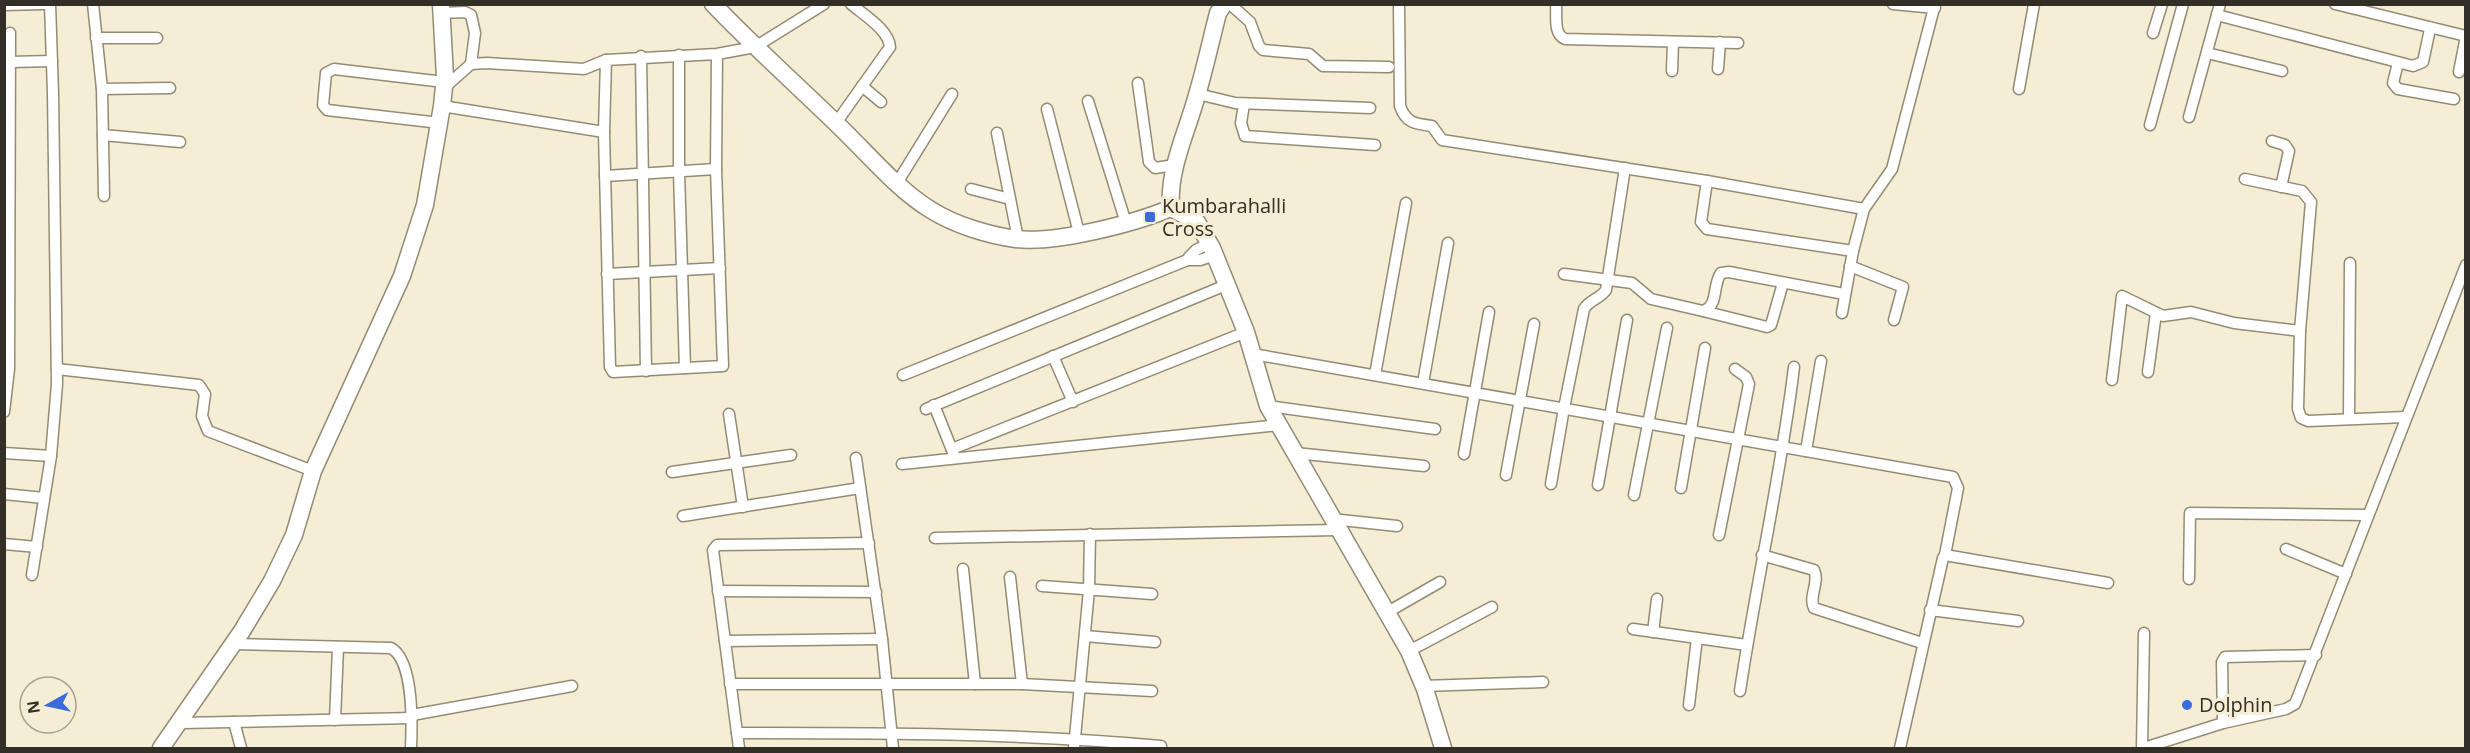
<svg xmlns="http://www.w3.org/2000/svg" width="2470" height="753" font-family="'Open Sans',sans-serif">
	<style>
		.lines { fill: none; stroke-linecap: round; stroke-linejoin: round }
		.stream { stroke: #a0b8e7; stroke-width: 3 }
		.street-casing { stroke: #938b75; stroke-width: 13 }
		.secondary-casing { stroke: #938b75; stroke-width: 19 }
		.street { stroke: #fff; stroke-width: 10 }
		.secondary { stroke: #fff; stroke-width: 16 }
		.poi-dot { fill: #3b6bdc; stroke: #f5edd4; stroke-width: 2 }
		.labels { text-anchor: middle; stroke-width: 6; stroke-linejoin: round; paint-order: stroke }
		.poi-label { font-size: 20px; fill: #322f26; stroke: #f5edd4; text-anchor: start }
	</style>
	<rect width="100%" height="100%" fill="#f5edd4"/>
	<g class="lines">
		<polyline class="stream" points="2466,733 2466,745"/>
		<g class="street-casing">
			<g id="street">
				<polyline points="93,4 102,89 104,196"/>
				<polyline points="1230,4 1250,22 1259,46 1263,50 1309,54 1323,66 1389,67"/>
				<path d="M 1399,4 L 1400,106 C 1406,123 1415,124 1432,126 L 1442,140 L 1707,181 L 1864,209"/>
				<path d="M 1556,4 C 1557,16 1553,34 1565,39 L 1738,43"/>
				<polyline points="1893,4 1935,8"/>
				<polyline points="2335,4 2466,36"/>
				<polyline points="4,5 44,4"/>
				<polyline points="442,13 465,12 471,15 475,33 471,64"/>
				<polyline points="2217,15 2413,66 2423,62 2430,29"/>
				<polyline points="2153,33 2162,4"/>
				<polyline points="96,38 157,38"/>
				<polyline points="2207,53 2282,71"/>
				<polyline points="717,54 716,169 723,366 613,372 610,367 604,132 606,60 717,54 755,47 824,4"/>
				<polyline points="679,55 679,172 685,368"/>
				<polyline points="641,56 646,371"/>
				<polyline points="10,62 52,61"/>
				<polyline points="2398,63 2393,83 2398,89 2454,99"/>
				<polyline points="1718,69 1720,42"/>
				<polyline points="1672,71 1673,42"/>
				<polyline points="2459,72 2466,36"/>
				<polyline points="1138,83 1149,162 1155,168 1175,165"/>
				<polyline points="862,86 881,102"/>
				<polyline points="444,88 471,64 487,63 584,69 606,60"/>
				<polyline points="102,89 170,88"/>
				<polyline points="2019,89 2034,4"/>
				<polyline points="1198,94 1235,103 1370,108"/>
				<polyline points="1088,101 1126,223"/>
				<polyline points="1244,104 1241,123 1245,136 1375,145"/>
				<polyline points="442,106 604,132"/>
				<polyline points="1047,109 1079,233"/>
				<polyline points="2189,117 2220,4"/>
				<polyline points="440,123 327,110 323,105 326,73 334,69 444,82"/>
				<path d="M 836,123 L 890,47 C 889,30 864,15 851,4"/>
				<polyline points="2150,125 2183,4"/>
				<polyline points="997,133 1018,239"/>
				<polyline points="103,135 180,142"/>
				<polyline points="2272,141 2285,145 2289,151 2281,187"/>
				<polyline points="605,176 716,169"/>
				<polyline points="2245,179 2302,191 2311,202 2300,331"/>
				<polyline points="1707,181 1701,222 1707,229 1853,251"/>
				<polyline points="897,183 952,94"/>
				<polyline points="971,189 1010,199"/>
				<polyline points="1210,243 1196,250 1189,257 1190,260 1200,260 1215,255"/>
				<polyline points="1850,266 1903,287 1894,320"/>
				<polyline points="607,274 720,268"/>
				<path d="M 1564,274 L 1632,283 L 1651,299 L 1703,311 C 1719,306 1712,285 1721,273 L 1729,272 L 1844,294"/>
				<polyline points="1703,311 1767,327 1771,325 1783,283"/>
				<polyline points="1842,313 1853,251 1864,209 1892,169 1935,4"/>
				<polyline points="1253,354 1953,477 1958,488 1945,555"/>
				<polyline points="1053,356 1073,402"/>
				<polyline points="57,369 199,385 205,394 202,416 208,431 313,471"/>
				<polyline points="2148,372 2156,313"/>
				<polyline points="903,375 1190,259"/>
				<polyline points="1375,375 1406,203"/>
				<polyline points="2112,380 2122,296 2163,316 2191,312 2234,323 2300,331 2298,409 2301,418 2308,421 2406,417"/>
				<polyline points="1423,383 1448,243"/>
				<polyline points="934,405 954,455"/>
				<polyline points="1268,406 1435,429"/>
				<polyline points="926,409 1226,285"/>
				<polyline points="4,412 9,369 10,33"/>
				<polyline points="729,414 743,507"/>
				<polyline points="2349,419 2350,263"/>
				<polyline points="952,449 1246,332"/>
				<polyline points="1806,451 1821,361"/>
				<polyline points="4,453 51,456"/>
				<polyline points="1295,453 1424,466"/>
				<polyline points="1464,454 1489,312"/>
				<polyline points="856,458 882,639 893,748"/>
				<polyline points="902,464 1279,425"/>
				<polyline points="672,472 791,455"/>
				<polyline points="1506,475 1534,324"/>
				<path d="M 1551,484 L 1564,408 L 1584,309 C 1589,300 1600,299 1606,290 L 1625,168"/>
				<polyline points="1598,485 1627,320"/>
				<polyline points="1681,488 1705,348"/>
				<polyline points="4,494 44,498"/>
				<polyline points="1634,495 1667,328"/>
				<polyline points="683,516 860,488"/>
				<polyline points="1332,519 1397,526"/>
				<polyline points="1719,535 1749,384 1746,377 1735,369"/>
				<polyline points="935,538 1338,530"/>
				<polyline points="4,544 37,547"/>
				<polyline points="2286,549 2346,574"/>
				<path d="M 1762,555 L 1814,570 C 1820,583 1808,596 1814,608 L 1922,643"/>
				<polyline points="963,569 975,684"/>
				<polyline points="32,575 51,456 57,384 53,93 50,4"/>
				<polyline points="1010,577 1022,684"/>
				<polyline points="2189,579 2190,513 2368,515"/>
				<polyline points="1042,586 1152,594"/>
				<polyline points="718,591 876,592"/>
				<polyline points="1930,610 2018,621"/>
				<polyline points="1386,613 1440,582"/>
				<polyline points="1633,629 1747,645"/>
				<polyline points="1653,632 1657,599"/>
				<polyline points="1085,636 1155,642"/>
				<polyline points="725,641 882,639"/>
				<path d="M 234,644 L 391,648 C 414,661 412,725 411,748"/>
				<polyline points="1409,651 1492,607"/>
				<polyline points="730,684 1022,684 1152,691"/>
				<polyline points="1423,686 1543,682"/>
				<path d="M 1740,691 C 1756,583 1781,476 1794,367"/>
				<polyline points="1689,705 1697,638"/>
				<polyline points="412,715 572,686"/>
				<polyline points="335,720 338,647"/>
				<polyline points="234,722 241,748"/>
				<polyline points="181,723 412,718"/>
				<polyline points="2223,723 2222,662 2225,657 2316,655"/>
				<path d="M 737,733 C 879,733 1020,733 1161,746"/>
				<polyline points="739,748 713,550 717,545 869,543"/>
				<polyline points="1074,748 1089,590 1090,534"/>
				<polyline points="1900,748 1943,558 1945,555 2108,583"/>
				<polyline points="2142,748 2144,633"/>
				<polyline points="2144,748 2223,723 2286,709 2295,704 2466,265"/>
			</g>
		</g>
		<g class="secondary-casing">
			<g id="secondary">
				<path d="M 713,4 C 754,47 798,86 840,127 C 869,155 897,189 931,210 C 955,225 988,235 1016,239 C 1055,244 1136,223 1171,208 L 1197,222 L 1212,248 L 1246,332 L 1268,406 L 1409,651 L 1425,689 L 1443,748"/>
				<path d="M 1171,208 C 1168,169 1187,132 1197,95 C 1205,68 1211,40 1218,13 L 1224,4"/>
				<polyline points="161,748 242,631 272,581 294,535 313,471 402,276 425,205 442,106 445,77 441,4"/>
			</g>
		</g>
		<use href="#street" class="street"/>
		<use href="#secondary" class="secondary"/>
	</g>
	<g class="poi-dot">
		<rect x="1144" y="211" width="12" height="12" rx="3"/>
		<circle cx="2187" cy="705" r="6"/>
	</g>
	<g class="labels">
		<g class="poi-label">
			<text x="1162" y="213">Kumbarahalli<tspan x="1162" dy="23">Cross</tspan></text>
			<text x="2199" y="712">Dolphin</text>
		</g>
	</g>
	<rect width="2470" height="753" fill="none" stroke="#322f26" stroke-width="12"/>
	<g transform="translate(48 705) rotate(262)"><circle r="28" fill="#f5edd4" stroke="#a7a18e" stroke-width="1.5"/>
	<path d="M0-4.5L10 22L0 15L-10 22Z" fill="#3b6bdc"/>
	<text y="-9" font-size="16" font-weight="bold" text-anchor="middle" fill="#322f26">N</text>
	</g>
</svg>
